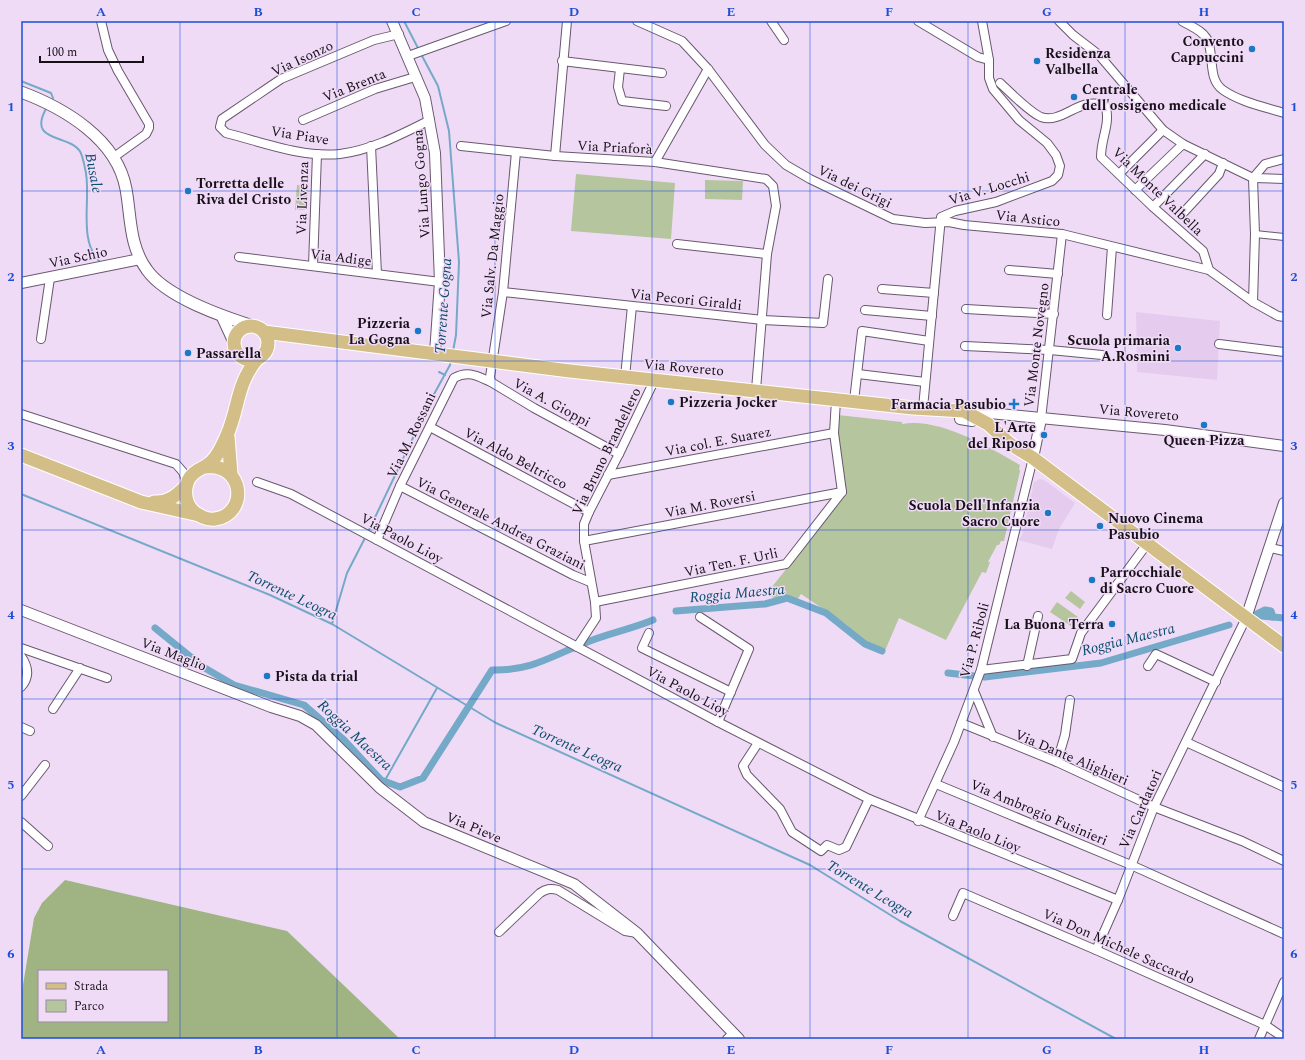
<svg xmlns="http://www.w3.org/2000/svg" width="1305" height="1060" font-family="Spectral,serif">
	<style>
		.built { fill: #e5ccee }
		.green { fill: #b5c59e }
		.forest { fill: #a0b483; fill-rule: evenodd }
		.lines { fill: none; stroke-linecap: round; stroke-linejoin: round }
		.stream { stroke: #75a9c8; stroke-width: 2 }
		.canal { stroke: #75a9c8; stroke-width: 7 }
		.pedestrian-casing { stroke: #69586f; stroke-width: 8 }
		.minor-casing { stroke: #69586f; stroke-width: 10 }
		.tertiary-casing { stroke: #69586f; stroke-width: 12 }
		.secondary-casing { stroke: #69586f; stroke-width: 13 }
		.primary-casing { stroke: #fff; stroke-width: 15 }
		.pedestrian { stroke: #fff; stroke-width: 6 }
		.minor { stroke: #fff; stroke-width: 8 }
		.tertiary { stroke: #fff; stroke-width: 10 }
		.secondary { stroke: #fff; stroke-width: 11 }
		.primary { stroke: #d4be88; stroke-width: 13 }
		.grid { fill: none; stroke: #1d4ed8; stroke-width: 1; stroke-opacity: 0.55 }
		.poi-dot { fill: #1a78c5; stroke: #f0dbf7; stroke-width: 1.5 }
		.labels { text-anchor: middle; stroke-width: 3; stroke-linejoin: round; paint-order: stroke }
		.poi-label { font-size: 14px; font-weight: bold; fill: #171019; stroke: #f0dbf7; text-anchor: start }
		.street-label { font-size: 14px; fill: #171019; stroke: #f0dbf7 }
		.water-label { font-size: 15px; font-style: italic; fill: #0c4e6d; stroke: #f0dbf7 }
		.neatline { fill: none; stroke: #1d4ed8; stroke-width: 1.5 }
		.grid-label { font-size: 13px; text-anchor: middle; font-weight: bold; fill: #1d4ed8 }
	</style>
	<rect width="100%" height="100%" fill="#f0dbf7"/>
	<g class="built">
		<polygon points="1136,312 1220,321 1217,380 1137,372"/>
		<polygon points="1040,479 1044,480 1075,503 1059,529 1052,549 1018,540 1022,536 1034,482"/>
	</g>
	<g class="green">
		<polygon points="576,174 675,183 671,239 571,231"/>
		<polygon points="705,180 743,181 742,200 705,199"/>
		<polygon points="297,185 308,185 307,210 295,210"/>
		<path d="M 838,415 L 902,422 L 902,424 C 939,417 989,447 1020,465 L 1019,469 L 1020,471 L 1004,541 L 1001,541 L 999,545 L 997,545 L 988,562 L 990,562 L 986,573 L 982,572 L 946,640 L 899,618 L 884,653 L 861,640 L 847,625 L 801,594 L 797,600 L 775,599 L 767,593 L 847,493 L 836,429 Z"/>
		<polygon points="1071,591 1085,602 1080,609 1065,598"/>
		<polygon points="1057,602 1078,617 1071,626 1050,612"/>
	</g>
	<path class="forest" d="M 65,880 L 287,931 L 400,1039 L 21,1039 L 21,997 L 34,918 L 42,903 ZM 39,971 L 167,971 L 167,1021 L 39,1021 Z"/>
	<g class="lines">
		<g class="stream">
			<polyline points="404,21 419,50"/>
			<polyline points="421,54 438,86 449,131 459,262 456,335 453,351"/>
			<polyline points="21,81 51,93 53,98"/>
			<path d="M 47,107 C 24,146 76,132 82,156 C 85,166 87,177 87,186 C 88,211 81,244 100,262"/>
			<polyline points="439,372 445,375"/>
			<polyline points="21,494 270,595 332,624 496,723 810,865 900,921 1116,1039"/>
			<polyline points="368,532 433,396 450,365 451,360"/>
			<polyline points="332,624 347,573 366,536"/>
			<polyline points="384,782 437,688"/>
		</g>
		<g class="canal">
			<polyline points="676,611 765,604 787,598 826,613 865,644 882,651"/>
			<polyline points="1259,613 1261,616 1284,618"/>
			<polyline points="1257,614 1265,610 1271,611 1273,617"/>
			<polyline points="155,628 197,662"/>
			<path d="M 580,645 C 604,634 629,630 653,620"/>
			<path d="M 203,667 L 234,685 L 304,705 L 344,740 L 381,780 L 400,787 L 423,778 L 492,670 C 526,671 545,660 575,647"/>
			<polyline points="948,673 974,676"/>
			<polyline points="985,677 1101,663 1229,625"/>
		</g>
		<g class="pedestrian-casing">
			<polyline id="pedestrian" points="1255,234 1284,237"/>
		</g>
		<g class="minor-casing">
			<g id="minor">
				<polyline points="101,21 108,50 118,71 149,124 149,128 146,134 114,157"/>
				<polyline points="637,21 682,41 708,69 765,145 786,165 810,179 893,219 925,223 949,222 964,225 1062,234 1209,270 1253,302"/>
				<polyline points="771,21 784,40"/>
				<polyline points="918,21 978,57 989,60"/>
				<polyline points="1059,21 1073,35 1099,55 1163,130 1183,144 1253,178 1284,179"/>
				<path d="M 1182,21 C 1190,26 1202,30 1207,39 C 1215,55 1207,79 1223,90 C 1240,102 1265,107 1284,113"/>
				<path d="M 399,34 L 374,40 L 281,79 L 222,119 L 220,127 L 226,133 C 262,142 302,158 340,154 C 372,150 402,134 430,120"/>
				<polyline points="408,56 506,21"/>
				<polyline points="562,61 662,73"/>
				<polyline points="620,69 618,87 622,101 666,106"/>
				<path d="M 1000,83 C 1010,92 1029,112 1041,117 C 1063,125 1082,93 1106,107 C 1110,126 1101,138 1101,157 L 1153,207 L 1203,251 L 1209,270"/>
				<polyline points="303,120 375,89 415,77"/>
				<polyline points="371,146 377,274"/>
				<polyline points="461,146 555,156 655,162 766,179 773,186 776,206 767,254 756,390"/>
				<polyline points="516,152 503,292 490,377 491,382 534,408 619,454"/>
				<polyline points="555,156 567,21"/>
				<polyline points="1284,159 1265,164 1253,178 1255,234 1253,302 1278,316 1284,317"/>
				<polyline points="655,162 708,69"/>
				<polyline points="1119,174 1163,130"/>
				<polyline points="1135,190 1183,144"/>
				<polyline points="1153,207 1205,154"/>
				<polyline points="1184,212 1219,174 1223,163"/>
				<polyline points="677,244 767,254"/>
				<polyline points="239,257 440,282"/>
				<polyline points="313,266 317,154"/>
				<polyline points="1009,270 1058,274"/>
				<polyline points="882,289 934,293"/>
				<polyline points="503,292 763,320 823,323 828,279"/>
				<polyline points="966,309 1054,314"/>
				<polyline points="865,310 932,316"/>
				<polyline points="1107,315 1112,247"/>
				<polyline points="41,339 50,278"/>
				<polyline points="1219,344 1284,352"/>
				<polyline points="965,346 1050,350 1102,355"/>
				<polyline points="858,374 925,382"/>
				<polyline points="625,377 632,306"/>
				<polyline points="854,401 862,331 929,341"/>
				<polyline points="923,408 941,217 955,211 996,202 1052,181 1058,175 1060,166 1056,155 1047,143 1019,120 993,89 989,78 989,60 982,21"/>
				<polyline points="21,414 176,464 183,472 187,484"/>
				<polyline points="1041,419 1062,234"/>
				<polyline points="430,427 589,512"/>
				<polyline points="608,475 834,433"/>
				<polyline points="257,482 291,494 718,722 869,799 1118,900"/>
				<polyline points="400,486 573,575 590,582"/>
				<path d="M 377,540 L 400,486 L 454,378 C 468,370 477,376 491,382"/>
				<polyline points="584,541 842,492"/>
				<polyline points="1270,548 1284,551"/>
				<polyline points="595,602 786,564 842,492 834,433 836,400"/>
				<polyline points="700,617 749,649 718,722"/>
				<polyline points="649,633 642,648 731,692"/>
				<polyline points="577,647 596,618 595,602 584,541 584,524 589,512 619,454 654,381"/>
				<polyline points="21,648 107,678"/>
				<path d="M 21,656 C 28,666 30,677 21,687"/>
				<polyline points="1027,666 1038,616"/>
				<polyline points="1148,666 1156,654 1216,682"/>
				<polyline points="981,670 1072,659 1081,633 1147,544"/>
				<polyline points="974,691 993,737"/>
				<polyline points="53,709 80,668"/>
				<polyline points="961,723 1057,762 1154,807 1242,841 1284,861"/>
				<polyline points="21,727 30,731"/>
				<polyline points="1186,742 1284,787"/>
				<polyline points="758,743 743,766 747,775 780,809 792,832 821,851 827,845 839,850 846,847 869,799"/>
				<polyline points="1057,762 1065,735 1070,700"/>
				<polyline points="936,784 1131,865 1284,934"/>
				<polyline points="21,796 45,765"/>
				<polyline points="918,821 954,742 981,670 1033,458"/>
				<polyline points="21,822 48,846"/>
				<polyline points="953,916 963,893 1096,950 1265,1025 1284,1038"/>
				<path d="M 499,932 L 540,893 C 546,889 550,888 558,890 L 625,931 L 637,933"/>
				<polyline points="1096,950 1118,900 1154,807 1246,618"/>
				<polyline points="727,1039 733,1033"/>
				<polyline points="1259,1039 1284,982"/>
			</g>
		</g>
		<g class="tertiary-casing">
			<g id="tertiary">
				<polyline points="392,21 425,98 435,153 440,282 435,353"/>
				<polyline points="21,283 140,259"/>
				<polyline points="968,411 1165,430 1284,446"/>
				<polyline points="960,419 972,421 980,418"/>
				<polyline points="1033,458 1041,419"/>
				<polyline points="21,610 271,707 300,716 316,725 380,788 424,822 574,884 637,933 739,1039"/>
				<polyline points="1246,618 1284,503"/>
			</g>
		</g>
		<g class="secondary-casing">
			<g id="secondary">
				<path d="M 21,92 C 64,108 117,139 126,189 C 131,216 129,246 147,270 C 167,298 224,317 256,327"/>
				<polyline points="222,316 234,342"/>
			</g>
		</g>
		<g class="primary-casing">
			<g id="primary">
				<circle cx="251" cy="343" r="17"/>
				<polyline points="264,332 570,371 913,408 964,411 988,424 1009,443"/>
				<polyline points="228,437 231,474"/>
				<polyline points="1002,439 1033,458 1284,646"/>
				<polyline points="21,455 141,502 199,515"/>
				<path d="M 206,467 C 244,463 249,514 215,519 C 207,520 199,516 193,511 C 183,501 183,482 194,473 C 200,468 207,467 212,461 C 219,454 223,444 227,435 C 239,408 236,385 257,359"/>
				<path d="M 154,502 C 168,503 176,496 186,486"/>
			</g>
		</g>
		<use href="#pedestrian" class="pedestrian"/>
		<use href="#minor" class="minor"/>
		<use href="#tertiary" class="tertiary"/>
		<use href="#secondary" class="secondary"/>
		<use href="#primary" class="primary"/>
	</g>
	<path class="grid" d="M 180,21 L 180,1039M 337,21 L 337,1039M 495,21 L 495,1039M 652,21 L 652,1039M 810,21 L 810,1039M 968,21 L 968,1039M 1125,21 L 1125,1039M 21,191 L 1284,191M 21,361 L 1284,361M 21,530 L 1284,530M 21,699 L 1284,699M 21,869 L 1284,869"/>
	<g class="poi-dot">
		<circle cx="1252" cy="49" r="4"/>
		<circle cx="1037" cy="61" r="4"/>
		<circle cx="1074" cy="97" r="4"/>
		<circle cx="188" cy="191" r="4"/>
		<circle cx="418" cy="331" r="4"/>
		<circle cx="1178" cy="348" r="4"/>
		<circle cx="188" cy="353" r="4"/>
		<circle cx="671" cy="402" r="4"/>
		<path d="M1012 398h4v4h4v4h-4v4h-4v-4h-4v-4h4z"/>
		<circle cx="1204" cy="425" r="4"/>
		<circle cx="1044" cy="435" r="4"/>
		<circle cx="1048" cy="513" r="4"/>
		<circle cx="1100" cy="526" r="4"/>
		<circle cx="1092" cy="580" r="4"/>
		<circle cx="1112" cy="624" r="4"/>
		<circle cx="267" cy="676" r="4"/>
	</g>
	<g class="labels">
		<g class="poi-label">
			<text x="1244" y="46" text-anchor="end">Convento<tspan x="1244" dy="16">Cappuccini</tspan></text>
			<text x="1045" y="58">Residenza<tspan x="1045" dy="16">Valbella</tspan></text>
			<text x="1082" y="94">Centrale<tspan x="1082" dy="16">dell'ossigeno medicale</tspan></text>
			<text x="196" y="188">Torretta delle<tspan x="196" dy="16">Riva del Cristo</tspan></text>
			<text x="410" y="328" text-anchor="end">Pizzeria<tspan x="410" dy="16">La Gogna</tspan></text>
			<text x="1170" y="345" text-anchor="end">Scuola primaria<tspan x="1170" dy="16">A.Rosmini</tspan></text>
			<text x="196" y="358">Passarella</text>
			<text x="679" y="407">Pizzeria Jocker</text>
			<text x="1006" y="409" text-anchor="end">Farmacia Pasubio</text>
			<text x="1036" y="432" text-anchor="end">L'Arte<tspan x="1036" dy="16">del Riposo</tspan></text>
			<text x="1204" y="445" text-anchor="middle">Queen Pizza</text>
			<text x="1040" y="510" text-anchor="end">Scuola Dell'Infanzia<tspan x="1040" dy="16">Sacro Cuore</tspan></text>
			<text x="1108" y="523">Nuovo Cinema<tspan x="1108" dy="16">Pasubio</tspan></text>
			<text x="1100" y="577">Parrocchiale<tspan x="1100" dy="16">di Sacro Cuore</tspan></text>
			<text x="1104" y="629" text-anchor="end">La Buona Terra</text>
			<text x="275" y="681">Pista da trial</text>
		</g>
		<g class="street-label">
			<text transform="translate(302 58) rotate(-25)" y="5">Via Isonzo</text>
			<text transform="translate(354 85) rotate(-22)" y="5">Via Brenta</text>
			<text transform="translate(300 135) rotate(9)" y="5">Via Piave</text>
			<text transform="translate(615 147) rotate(3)" y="5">Via Priaforà</text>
			<text transform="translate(421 184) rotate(-94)" y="5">Via Lungo Gogna</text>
			<text transform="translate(855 186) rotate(26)" y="5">Via dei Grigi</text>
			<text transform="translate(989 188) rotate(-17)" y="5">Via V. Locchi</text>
			<text transform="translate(1158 191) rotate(44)" y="5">Via Monte Valbella</text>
			<text transform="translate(302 198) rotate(-88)" y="5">Via Livenza</text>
			<text transform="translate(1028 218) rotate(6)" y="5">Via Astico</text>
			<text transform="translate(492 256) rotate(-84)" y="5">Via Salv. Da Maggio</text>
			<text transform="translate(78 257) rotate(-12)" y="5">Via Schio</text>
			<text transform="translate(341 257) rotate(7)" y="5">Via Adige</text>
			<text transform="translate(686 299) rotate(6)" y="5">Via Pecori Giraldi</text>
			<text transform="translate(1036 345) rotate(-83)" y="5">Via Monte Novegno</text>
			<text transform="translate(684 367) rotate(5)" y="5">Via Rovereto</text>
			<text transform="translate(552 402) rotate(29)" y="5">Via A. Gioppi</text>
			<text transform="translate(1139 412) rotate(5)" y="5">Via Rovereto</text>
			<text transform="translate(411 435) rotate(-64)" y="5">Via M. Rossani</text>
			<text transform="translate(718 441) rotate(-11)" y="5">Via col. E. Suarez</text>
			<text transform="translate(606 451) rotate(-64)" y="5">Via Bruno Brandellero</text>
			<text transform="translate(516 458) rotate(28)" y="5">Via Aldo Beltricco</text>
			<text transform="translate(710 504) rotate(-11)" y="5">Via M. Roversi</text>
			<text transform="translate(501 523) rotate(27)" y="5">Via Generale Andrea Graziani</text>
			<text transform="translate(402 538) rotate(28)" y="5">Via Paolo Lioy</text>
			<text transform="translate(731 562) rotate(-12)" y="5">Via Ten. F. Urli</text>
			<text transform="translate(974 640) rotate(-75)" y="5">Via P. Riboli</text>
			<text transform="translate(174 654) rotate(21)" y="5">Via Maglio</text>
			<text transform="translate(688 691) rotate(28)" y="5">Via Paolo Lioy</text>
			<text transform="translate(1072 757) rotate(23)" y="5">Via Dante Alighieri</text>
			<text transform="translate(1140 809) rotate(-66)" y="5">Via Cardatori</text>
			<text transform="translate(1039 812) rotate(23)" y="5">Via Ambrogio Fusinieri</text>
			<text transform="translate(474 827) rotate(23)" y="5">Via Pieve</text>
			<text transform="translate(978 831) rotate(22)" y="5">Via Paolo Lioy</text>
			<text transform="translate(1119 946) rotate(24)" y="5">Via Don Michele Saccardo</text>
		</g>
		<g class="water-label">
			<text transform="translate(94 173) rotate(79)" y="5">Busale</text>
			<text transform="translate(443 306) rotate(-86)" y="5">Torrente Gogna</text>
			<text transform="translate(737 593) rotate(-5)" y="5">Roggia Maestra</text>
			<text transform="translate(292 595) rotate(25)" y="5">Torrente Leogra</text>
			<text transform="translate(1128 639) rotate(-14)" y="5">Roggia Maestra</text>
			<text transform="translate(355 735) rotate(43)" y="5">Roggia Maestra</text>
			<text transform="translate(577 748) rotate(24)" y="5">Torrente Leogra</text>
			<text transform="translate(870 889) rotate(31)" y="5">Torrente Leogra</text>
		</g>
	</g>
	<rect width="1305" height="1060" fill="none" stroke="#f0dbf7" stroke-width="44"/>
	<rect x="38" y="970" width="130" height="52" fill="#f0dbf7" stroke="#998a9e"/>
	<rect x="46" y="983" width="20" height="6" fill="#d4be88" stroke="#998a9e"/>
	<text x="74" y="990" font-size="12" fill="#171019">Strada</text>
	<rect x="46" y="1000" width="20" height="12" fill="#b5c59e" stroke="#998a9e"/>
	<text x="74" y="1010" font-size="12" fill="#171019">Parco</text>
	<path d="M40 56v6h103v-6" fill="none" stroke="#171019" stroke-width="2"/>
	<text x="46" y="56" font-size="12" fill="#171019" stroke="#f0dbf7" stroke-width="3" paint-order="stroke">100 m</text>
	<rect x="22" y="22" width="1261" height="1016" class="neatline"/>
	<g class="grid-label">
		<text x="101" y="16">A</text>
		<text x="258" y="16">B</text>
		<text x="416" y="16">C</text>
		<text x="574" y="16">D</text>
		<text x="731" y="16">E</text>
		<text x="889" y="16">F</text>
		<text x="1047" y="16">G</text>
		<text x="1204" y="16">H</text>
		<text x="11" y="111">1</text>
		<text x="1294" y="111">1</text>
		<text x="11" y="281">2</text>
		<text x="1294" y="281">2</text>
		<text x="11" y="450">3</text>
		<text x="1294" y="450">3</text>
		<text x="11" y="619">4</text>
		<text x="1294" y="619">4</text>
		<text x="11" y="789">5</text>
		<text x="1294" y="789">5</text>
		<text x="11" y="958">6</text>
		<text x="1294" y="958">6</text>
		<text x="101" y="1054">A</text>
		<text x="258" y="1054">B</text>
		<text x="416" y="1054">C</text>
		<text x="574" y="1054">D</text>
		<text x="731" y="1054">E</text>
		<text x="889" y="1054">F</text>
		<text x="1047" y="1054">G</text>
		<text x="1204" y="1054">H</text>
	</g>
</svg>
